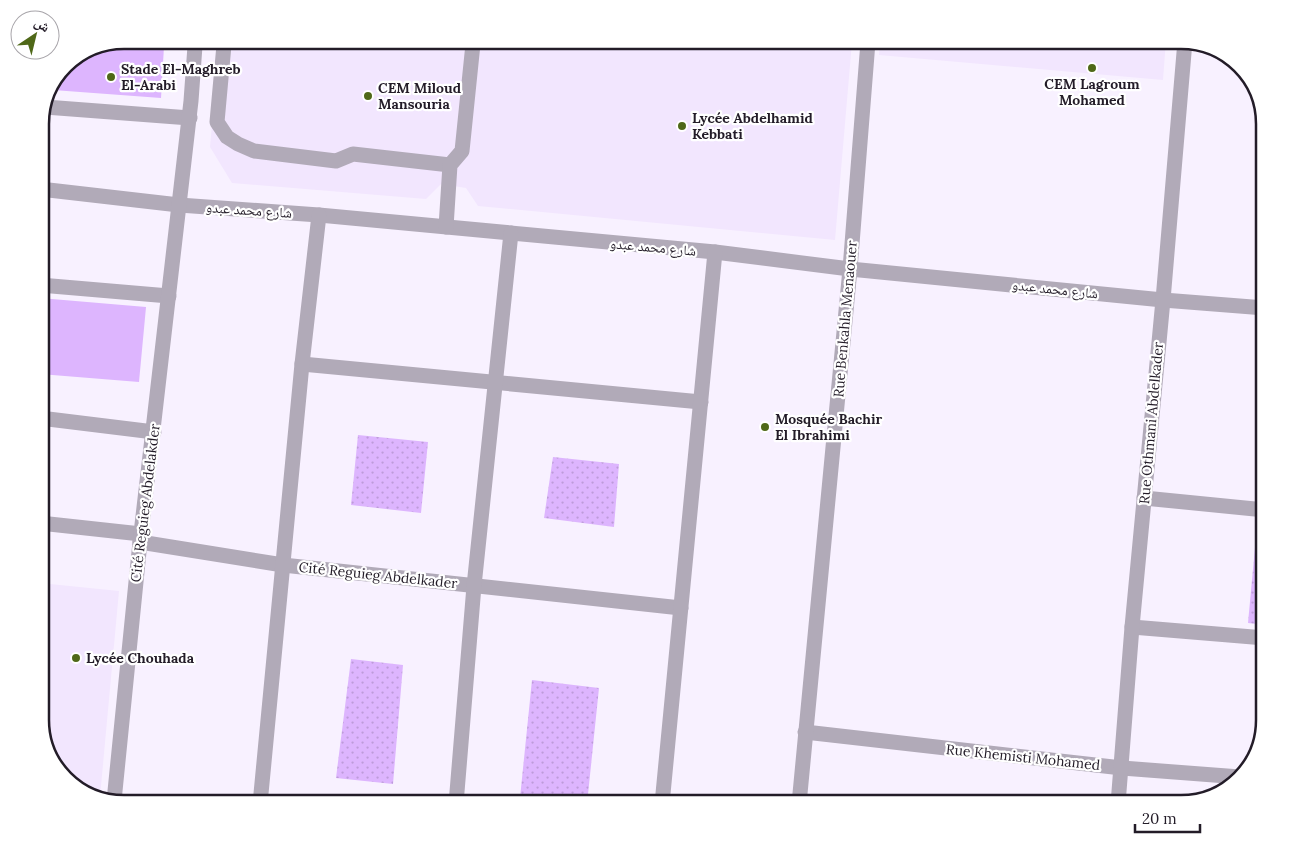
<svg xmlns="http://www.w3.org/2000/svg" width="1305" height="844" font-family="Lora,'Noto Naskh Arabic',serif">
	<style>
		.built { fill: #f2e6fe }
		.garden { fill: url(#garden-dots) }
		.pitch { fill: #ddb5fe }
		.lines { fill: none; stroke-linecap: round; stroke-linejoin: round }
		.minor { stroke: #b1aab8; stroke-width: 15 }
		.poi-dot { fill: #4f6818; stroke: #fff; stroke-width: 2 }
		.labels { text-anchor: middle; stroke-width: 4.5; stroke-linejoin: round; paint-order: stroke }
		.poi-label { font-size: 14px; font-weight: bold; fill: #231c28; stroke: #fff; text-anchor: start }
		.street-label { font-size: 14px; fill: #231c28; stroke: #fff }
		.rim { fill: none; stroke: #231c28; stroke-width: 2.5 }
	</style>
	<defs>
		<pattern id="garden-dots" width="8" height="8" patternUnits="userSpaceOnUse" patternTransform="scale(1.25)"><rect width="8" height="8" fill="#ddb5fe"/><path d="M2 2h.1M6 6h.1" fill="none" stroke="#bd9bda" stroke-width="1.8" stroke-linecap="round"/></pattern>
	</defs>
	<rect width="100%" height="100%" fill="#f8f1ff"/>
	<g class="built">
		<polygon points="1166,40 1163,80 879,55 880,42"/>
		<polygon points="852,42 835,240 478,206 466,188 441,184 426,199 232,183 210,147 219,46"/>
		<polygon points="40,583 119,591 100,797 77,790 51,762 40,726"/>
	</g>
	<g class="garden">
		<polygon points="358,435 428,442 421,513 351,505"/>
		<polygon points="553,457 619,464 614,527 544,518"/>
		<polygon points="1257,526 1265,526 1265,625 1248,623"/>
		<polygon points="351,659 403,665 393,784 336,778"/>
		<polygon points="532,680 599,688 587,804 520,798"/>
	</g>
	<g class="pitch">
		<polygon points="92,46 164,46 161,98 53,90 65,64"/>
		<polygon points="40,298 146,307 139,382 40,374"/>
	</g>
	<g class="lines">
		<g class="minor">
			<polyline points="224,45 217,122 227,137 238,144 254,151 336,161 353,154 450,165"/>
			<polyline points="45,107 190,118"/>
			<polyline points="40,189 179,205 319,215 715,252 850,269 1163,300 1265,308"/>
			<polyline points="446,227 450,165 462,151 473,44"/>
			<polyline points="40,285 169,296"/>
			<polyline points="302,364 701,402"/>
			<polyline points="40,418 154,432"/>
			<polyline points="1144,498 1265,510"/>
			<polyline points="40,523 141,534"/>
			<polyline points="140,542 283,565 681,608"/>
			<polyline points="1132,627 1265,638"/>
			<polyline points="805,732 1122,768 1240,777"/>
			<polyline points="114,801 140,542 191,101 195,46"/>
			<polyline points="260,804 302,364 319,215"/>
			<polyline points="456,804 474,586 511,233"/>
			<polyline points="662,804 715,252"/>
			<polyline points="799,804 850,269 868,42"/>
			<polyline points="1118,804 1132,627 1163,300 1185,41"/>
		</g>
	</g>
	<g class="poi-dot">
		<circle cx="1092" cy="68" r="5"/>
		<circle cx="111" cy="77" r="5"/>
		<circle cx="368" cy="96" r="5"/>
		<circle cx="682" cy="126" r="5"/>
		<circle cx="765" cy="427" r="5"/>
		<circle cx="76" cy="658" r="5"/>
	</g>
	<g class="labels">
		<g class="poi-label">
			<text x="121" y="74">Stade El-Maghreb<tspan x="121" dy="16">El-Arabi</tspan></text>
			<text x="1092" y="89" text-anchor="middle">CEM Lagroum<tspan x="1092" dy="16">Mohamed</tspan></text>
			<text x="378" y="93">CEM Miloud<tspan x="378" dy="16">Mansouria</tspan></text>
			<text x="692" y="123">Lycée Abdelhamid<tspan x="692" dy="16">Kebbati</tspan></text>
			<text x="775" y="424">Mosquée Bachir<tspan x="775" dy="16">El Ibrahimi</tspan></text>
			<text x="86" y="663">Lycée Chouhada</text>
		</g>
		<g class="street-label">
			<text transform="translate(249 210) rotate(4)" y="5">شارع محمد عبدو</text>
			<text transform="translate(653 247) rotate(5)" y="5">شارع محمد عبدو</text>
			<text transform="translate(1055 289) rotate(6)" y="5">شارع محمد عبدو</text>
			<text transform="translate(845 319) rotate(-85)" y="5">Rue Benkahla Menaouer</text>
			<text transform="translate(1151 423) rotate(-85)" y="5">Rue Othmani Abdelkader</text>
			<text transform="translate(145 503) rotate(-83)" y="5">Cité Reguieg Abdelakder</text>
			<text transform="translate(378 575) rotate(6)" y="5">Cité Reguieg Abdelkader</text>
			<text transform="translate(1023 757) rotate(6)" y="5">Rue Khemisti Mohamed</text>
		</g>
	</g>
	<path d="M0 0H1305V844H0ZM124 49H1181A75 75 0 0 1 1256 124V720A75 75 0 0 1 1181 795H124A75 75 0 0 1 49 720V124A75 75 0 0 1 124 49Z" fill="#fff" fill-rule="evenodd"/>
	<path class="rim" d="M124 49H1181A75 75 0 0 1 1256 124V720A75 75 0 0 1 1181 795H124A75 75 0 0 1 49 720V124A75 75 0 0 1 124 49Z"/>
	<g transform="translate(35 35) rotate(35)"><circle r="24" fill="#ffffff" stroke="#a7a4a9"/>
	<path d="M0-4L9 19L0 12L-9 19Z" fill="#4f6818"/>
	<text y="-8" font-size="14" font-weight="bold" text-anchor="middle" fill="#231c28">ش</text>
	</g>
	<path d="M1135 824v8h65v-8" fill="none" stroke="#231c28" stroke-width="2.5"/>
	<text x="1142" y="824" font-size="15" fill="#231c28" stroke="#ffffff" stroke-width="4" paint-order="stroke">20 m</text>
</svg>
